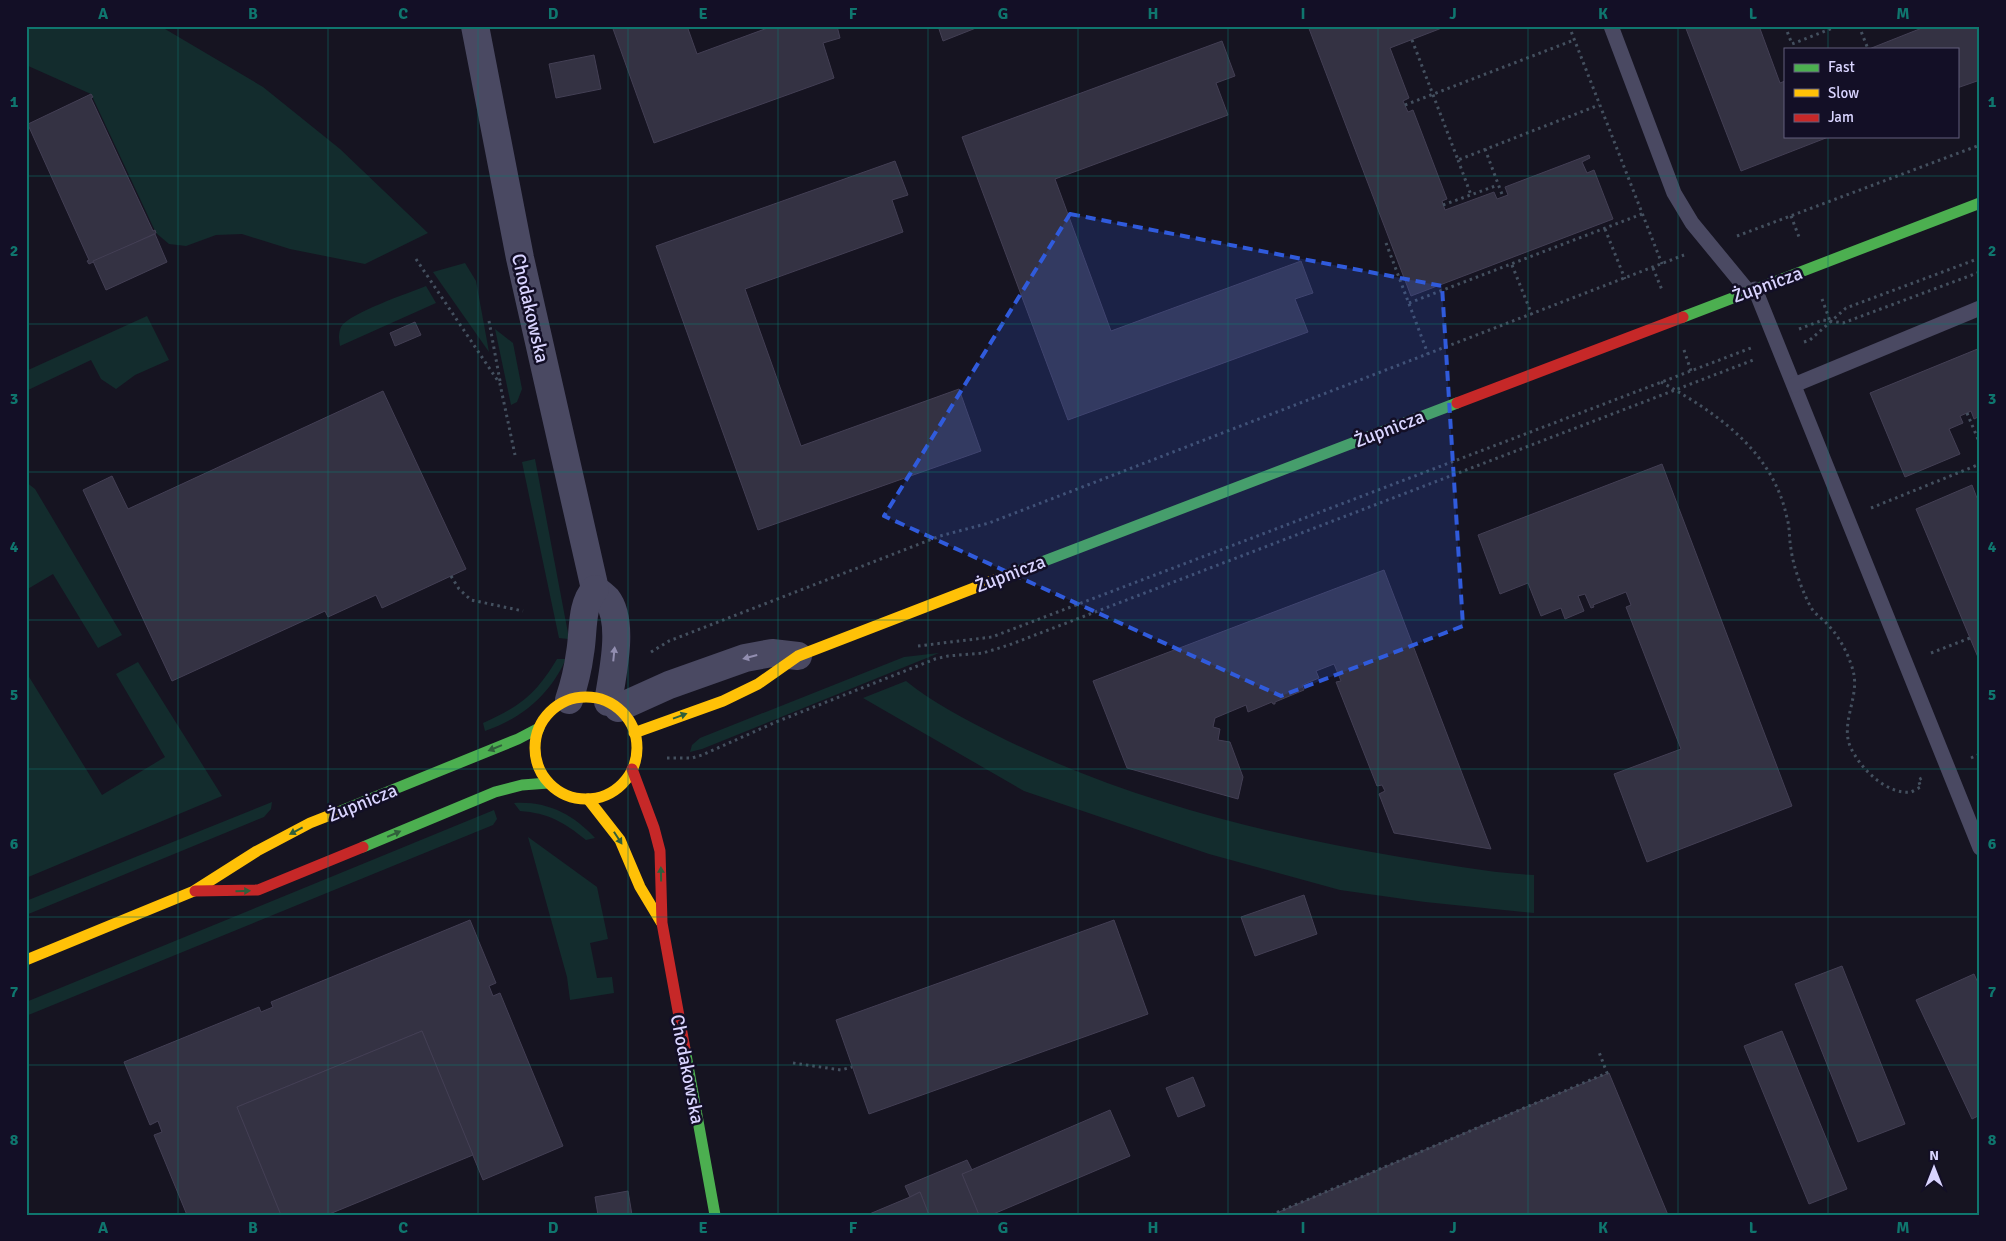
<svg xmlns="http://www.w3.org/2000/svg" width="2006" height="1241" font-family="Signika,sans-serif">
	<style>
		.green { fill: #132c2d }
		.building { fill: #343243; stroke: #433f54 }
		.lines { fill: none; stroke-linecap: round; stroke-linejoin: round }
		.path { stroke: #44505f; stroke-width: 3; stroke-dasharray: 2.5 4; stroke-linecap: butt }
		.lane { stroke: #4a4962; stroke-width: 15 }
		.street { stroke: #4a4962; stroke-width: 28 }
		.fast { stroke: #4caf50; stroke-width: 11 }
		.slow { stroke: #ffc107; stroke-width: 11 }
		.jam { stroke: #c62828; stroke-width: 11 }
		.oneway { fill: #928eb0 }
		.oneway2 { fill: #305f3b }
		.marked { fill: #305bdc; fill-opacity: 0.2; stroke: #305bdc; stroke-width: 4; stroke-dasharray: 10 6; stroke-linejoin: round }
		.grid { fill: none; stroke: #0f766e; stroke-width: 1; stroke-opacity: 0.55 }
		.labels { text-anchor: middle; stroke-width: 5; stroke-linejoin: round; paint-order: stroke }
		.street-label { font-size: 19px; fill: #d9d4ff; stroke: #130f26 }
		.neatline { fill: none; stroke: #0f766e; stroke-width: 2 }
		.grid-label { font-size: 16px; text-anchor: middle; font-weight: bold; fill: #0f766e }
	</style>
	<rect width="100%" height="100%" fill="#161421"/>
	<g class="green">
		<polygon points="26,26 160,26 263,87 340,149 428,233 365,264 290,249 242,234 216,235 186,246 169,244 156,233 91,94 26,65"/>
		<polygon points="465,263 476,281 489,352 433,272"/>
		<path d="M 426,286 L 436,303 L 340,346 C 339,339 338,334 341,327 C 349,313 409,293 426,286 Z"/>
		<polygon points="147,316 169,360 135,375 116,389 101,379 91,360 26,391 26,371"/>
		<polygon points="495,329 513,343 522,389 517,402 511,405"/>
		<polygon points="535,459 568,633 568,639 559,638 522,462"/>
		<polygon points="26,482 35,489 122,635 98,648 53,574 26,590"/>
		<polygon points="939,653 702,749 690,752 692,745 700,738 904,657"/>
		<path d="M 557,659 L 566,659 C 549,696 522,718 485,731 L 483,723 C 521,706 536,694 557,659 Z"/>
		<polygon points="138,662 222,796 26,878 26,672 102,795 165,757 116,674"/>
		<path d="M 906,681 C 933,703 965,719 996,735 C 1121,798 1263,834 1400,857 C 1445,864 1489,873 1534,875 L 1534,913 L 1425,902 L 1340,890 L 1209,854 L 1024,791 L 863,698 Z"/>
		<polygon points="272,802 271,809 264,817 26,915 26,901"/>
		<path d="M 514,803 C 547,801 573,814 595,838 L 586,840 C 564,822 548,813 520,811 Z"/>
		<polygon points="494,810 497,819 493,825 26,1016 26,1002"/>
		<polygon points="528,837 597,887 608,939 590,943 597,978 612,977 614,993 570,1000 567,977"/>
	</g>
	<g class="building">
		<polygon points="612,26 687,26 697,54 773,26 837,26 840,38 823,43 834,78 654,143"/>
		<polygon points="938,26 981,26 943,41"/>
		<polygon points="1308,26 1447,26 1390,48 1409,98 1403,101 1408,112 1413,110 1447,199 1442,201 1445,210 1494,192 1497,199 1508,195 1505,187 1589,155 1590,158 1582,162 1587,173 1594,170 1613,219 1411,296"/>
		<polygon points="1685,26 1759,26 1780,83 1785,81 1785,136 1831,136 1741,171"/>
		<polygon points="1927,26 1980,26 1980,80 1957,88 1957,49 1869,49"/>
		<polygon points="1222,41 1235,76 1216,83 1228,115 1055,179 1111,331 1301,261 1313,293 1295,299 1308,332 1068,420 962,137"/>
		<polygon points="594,55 601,89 556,98 549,64"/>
		<polygon points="91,94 93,97 91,98 153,231 155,230 156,233 89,264 87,261 89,260 29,127 27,127 26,125"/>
		<polygon points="895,161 908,195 892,200 903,232 745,289 801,446 959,389 981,451 758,530 656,246"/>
		<polygon points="155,234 167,262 106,290 93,261"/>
		<polygon points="415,322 421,335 395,346 390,333"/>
		<polygon points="1980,348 1980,416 1974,419 1971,411 1967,413 1960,416 1963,423 1949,429 1960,454 1905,477 1870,393"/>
		<polygon points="383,391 466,569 382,608 376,595 328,617 325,611 172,681 83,490 112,476 128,509"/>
		<polygon points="1662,464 1792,806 1647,862 1614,774 1681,749 1626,607 1631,605 1626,592 1593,605 1594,607 1591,608 1585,594 1578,596 1584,611 1565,619 1561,608 1541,616 1528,583 1500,594 1478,535"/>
		<polygon points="1972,485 1977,498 1980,497 1980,662 1916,509"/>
		<polygon points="1384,570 1491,849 1394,833 1379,794 1385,791 1382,785 1377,786 1336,682 1341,681 1334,664 1316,671 1319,678 1302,685 1304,690 1275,702 1275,704 1273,704 1272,702 1248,712 1246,705 1215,718 1213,727 1220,729 1218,740 1230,742 1243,777 1238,799 1127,768 1093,681"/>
		<polygon points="1304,895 1317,934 1255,956 1241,917"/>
		<polygon points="470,920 496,983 489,986 493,996 500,993 563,1146 483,1180 422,1031 237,1107 281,1215 187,1215 154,1135 162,1132 158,1121 150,1125 124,1062 259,1007 261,1012 273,1007 271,1002"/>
		<polygon points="1114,920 1148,1014 869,1114 836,1020"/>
		<polygon points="1842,966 1905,1124 1858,1142 1795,984"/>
		<polygon points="1974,974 1980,987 1980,1115 1972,1119 1916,1000"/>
		<polygon points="422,1031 473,1155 327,1215 281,1215 237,1107"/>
		<polygon points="1782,1031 1847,1189 1809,1204 1744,1046"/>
		<polygon points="1609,1073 1668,1215 1272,1215 1519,1110"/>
		<polygon points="1193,1077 1205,1106 1178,1117 1166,1088"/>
		<polygon points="1110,1110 1130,1156 991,1215 979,1215 962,1174"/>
		<polygon points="967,1160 972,1170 962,1174 979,1215 929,1215 920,1192 910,1197 905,1186"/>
		<polygon points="628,1191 632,1215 598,1215 595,1197"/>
		<polygon points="920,1192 929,1215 867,1215 910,1197"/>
	</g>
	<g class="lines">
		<g class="path">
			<polyline points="1569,26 1662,264"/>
			<polyline points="1785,26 1792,44 1838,26"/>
			<polyline points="1859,26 1868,49"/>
			<polyline points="1412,40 1458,160 1599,105"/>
			<polyline points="1405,105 1574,40"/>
			<polyline points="1485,149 1503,197"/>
			<polyline points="1458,160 1471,195"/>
			<polyline points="1443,205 1498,185"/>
			<polyline points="1791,216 1799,237"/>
			<polyline points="1605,229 1625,279"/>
			<polyline points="1737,236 1980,145"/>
			<polyline points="1386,243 1428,354"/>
			<polyline points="416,259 500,384 515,455"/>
			<polyline points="1512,265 1532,315"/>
			<polyline points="1653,268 1662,290"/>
			<polyline points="1822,299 1830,321"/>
			<polyline points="1409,303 1642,214"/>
			<polyline points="489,321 500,381"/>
			<polyline points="1799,329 1823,320 1843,323 1980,272"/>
			<polyline points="1804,342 1810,340 1846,308 1980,258"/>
			<polyline points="1684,350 1691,371"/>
			<path d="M 1661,382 C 1717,413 1773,451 1787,518 C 1790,528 1789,539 1791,549 C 1793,566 1803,594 1812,609 C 1816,615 1823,619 1828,625 C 1840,637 1851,659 1854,675 C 1858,699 1841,723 1850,746 C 1859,767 1886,795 1911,792 C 1914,791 1918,788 1921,787 L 1918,780 L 1924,777"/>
			<polyline points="1967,413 1980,444"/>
			<polyline points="1871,508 1980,464"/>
			<polyline points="451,576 459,589 471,600 523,611"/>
			<polyline points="918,646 992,637 1751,348"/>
			<polyline points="651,652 669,641 940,536 989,523 1684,255"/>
			<polyline points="1931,653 1970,638"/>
			<polyline points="667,758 692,758 702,755 776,722 935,659 948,656 983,653 1009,645 1756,359"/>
			<polyline points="1971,758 1980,754"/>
			<polyline points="793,1063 841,1070 852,1067"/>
			<polyline points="1271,1215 1607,1073 1599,1052"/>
		</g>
		<g class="lane">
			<polyline points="1611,26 1674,193 1692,223 1748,291"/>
			<polyline points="1755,289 1980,848"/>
			<polyline points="1794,385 1980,308"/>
		</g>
		<g class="street">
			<path d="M 475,26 L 520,258 L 595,589 C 599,592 604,596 607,599 C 625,622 612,676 608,702"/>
			<path d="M 569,700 C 574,685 578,669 580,653 C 584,632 580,606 595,589"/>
			<polyline points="618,708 669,685 745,658 772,653 798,656"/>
		</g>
		<g class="fast">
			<polyline points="1683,317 1980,203"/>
			<polyline points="1013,573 1457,403"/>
			<polyline points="338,812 518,739 539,728"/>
			<polyline points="363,847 495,792 522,785 548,783"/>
			<polyline points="685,1049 715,1215"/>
		</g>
		<g class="slow">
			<circle cx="586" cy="748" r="51"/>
			<polyline points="634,733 723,701 758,684 798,656 1013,573"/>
			<polyline points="588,799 620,840 640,887 661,922"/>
			<polyline points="26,960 194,891 257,851 310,823 338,812"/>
		</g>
		<g class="jam">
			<polyline points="1457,403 1683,317"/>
			<polyline points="632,769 654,828 660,851 662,923 685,1049"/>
			<polyline points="195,891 258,890 363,847"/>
		</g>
	</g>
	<defs><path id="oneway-solid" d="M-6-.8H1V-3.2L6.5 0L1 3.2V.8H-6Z" transform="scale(1.25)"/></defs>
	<g class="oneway">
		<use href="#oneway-solid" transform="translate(614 654) rotate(-84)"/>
		<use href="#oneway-solid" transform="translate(750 657) rotate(165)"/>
	</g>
	<g class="oneway2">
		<use href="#oneway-solid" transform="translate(680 716) rotate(-20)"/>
		<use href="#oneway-solid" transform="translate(495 748) rotate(158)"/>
		<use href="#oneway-solid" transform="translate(296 831) rotate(152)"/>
		<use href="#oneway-solid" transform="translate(394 834) rotate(-23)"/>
		<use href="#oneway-solid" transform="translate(618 838) rotate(57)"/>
		<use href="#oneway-solid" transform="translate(661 874) rotate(-91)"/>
		<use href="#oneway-solid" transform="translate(243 891) rotate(-1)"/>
	</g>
	<path class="marked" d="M 1070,214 L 1442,286 L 1463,626 L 1281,696 L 884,516 Z"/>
	<path class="grid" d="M 178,26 L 178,1215M 328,26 L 328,1215M 478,26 L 478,1215M 628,26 L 628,1215M 778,26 L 778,1215M 928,26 L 928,1215M 1078,26 L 1078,1215M 1228,26 L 1228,1215M 1378,26 L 1378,1215M 1528,26 L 1528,1215M 1678,26 L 1678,1215M 1828,26 L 1828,49M 1828,136 L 1828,1215M 26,176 L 1980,176M 26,324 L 1980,324M 26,472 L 1980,472M 26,620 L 1980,620M 26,769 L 1980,769M 26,917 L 1980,917M 26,1065 L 1980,1065"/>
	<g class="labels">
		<g class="street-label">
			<text transform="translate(1767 284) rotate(-20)" y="7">Żupnicza</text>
			<text transform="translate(531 308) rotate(77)" y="7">Chodakowska</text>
			<text transform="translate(1389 428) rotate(-21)" y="7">Żupnicza</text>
			<text transform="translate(1010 573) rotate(-21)" y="7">Żupnicza</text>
			<text transform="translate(362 802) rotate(-22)" y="7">Żupnicza</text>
			<text transform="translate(688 1069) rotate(79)" y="7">Chodakowska</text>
		</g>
	</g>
	<rect width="2006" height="1241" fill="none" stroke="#130f26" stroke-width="55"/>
	<rect x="1784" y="48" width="175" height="90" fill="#130f26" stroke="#625e7d"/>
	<rect x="1794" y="64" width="25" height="8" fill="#4caf50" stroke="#625e7d"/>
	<text x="1828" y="72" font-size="15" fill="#d9d4ff">Fast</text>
	<rect x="1794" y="89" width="25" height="8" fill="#ffc107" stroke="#625e7d"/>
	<text x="1828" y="98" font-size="15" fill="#d9d4ff">Slow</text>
	<rect x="1794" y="114" width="25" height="8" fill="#c62828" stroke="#625e7d"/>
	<text x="1828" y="122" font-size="15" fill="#d9d4ff">Jam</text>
	<g transform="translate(1934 1168)" stroke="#130f26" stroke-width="4" paint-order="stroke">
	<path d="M0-4L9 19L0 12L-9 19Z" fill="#d9d4ff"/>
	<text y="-8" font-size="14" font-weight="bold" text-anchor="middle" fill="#d9d4ff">N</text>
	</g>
	<rect x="28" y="28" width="1950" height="1186" class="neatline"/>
	<g class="grid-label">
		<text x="103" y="19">A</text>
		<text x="253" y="19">B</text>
		<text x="403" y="19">C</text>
		<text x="553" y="19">D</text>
		<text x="703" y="19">E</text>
		<text x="853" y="19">F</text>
		<text x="1003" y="19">G</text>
		<text x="1153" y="19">H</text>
		<text x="1303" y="19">I</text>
		<text x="1453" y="19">J</text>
		<text x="1603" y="19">K</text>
		<text x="1753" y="19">L</text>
		<text x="1903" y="19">M</text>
		<text x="14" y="107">1</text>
		<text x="1992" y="107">1</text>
		<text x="14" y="256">2</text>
		<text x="1992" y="256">2</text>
		<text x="14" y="404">3</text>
		<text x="1992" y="404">3</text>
		<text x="14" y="552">4</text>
		<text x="1992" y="552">4</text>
		<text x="14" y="700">5</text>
		<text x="1992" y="700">5</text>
		<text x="14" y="849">6</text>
		<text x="1992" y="849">6</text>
		<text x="14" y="997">7</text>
		<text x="1992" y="997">7</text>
		<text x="14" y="1145">8</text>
		<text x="1992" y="1145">8</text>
		<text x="103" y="1233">A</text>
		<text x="253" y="1233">B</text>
		<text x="403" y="1233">C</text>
		<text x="553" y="1233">D</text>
		<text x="703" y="1233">E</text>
		<text x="853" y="1233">F</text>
		<text x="1003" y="1233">G</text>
		<text x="1153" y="1233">H</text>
		<text x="1303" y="1233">I</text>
		<text x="1453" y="1233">J</text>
		<text x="1603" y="1233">K</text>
		<text x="1753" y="1233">L</text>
		<text x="1903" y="1233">M</text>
	</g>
</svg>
